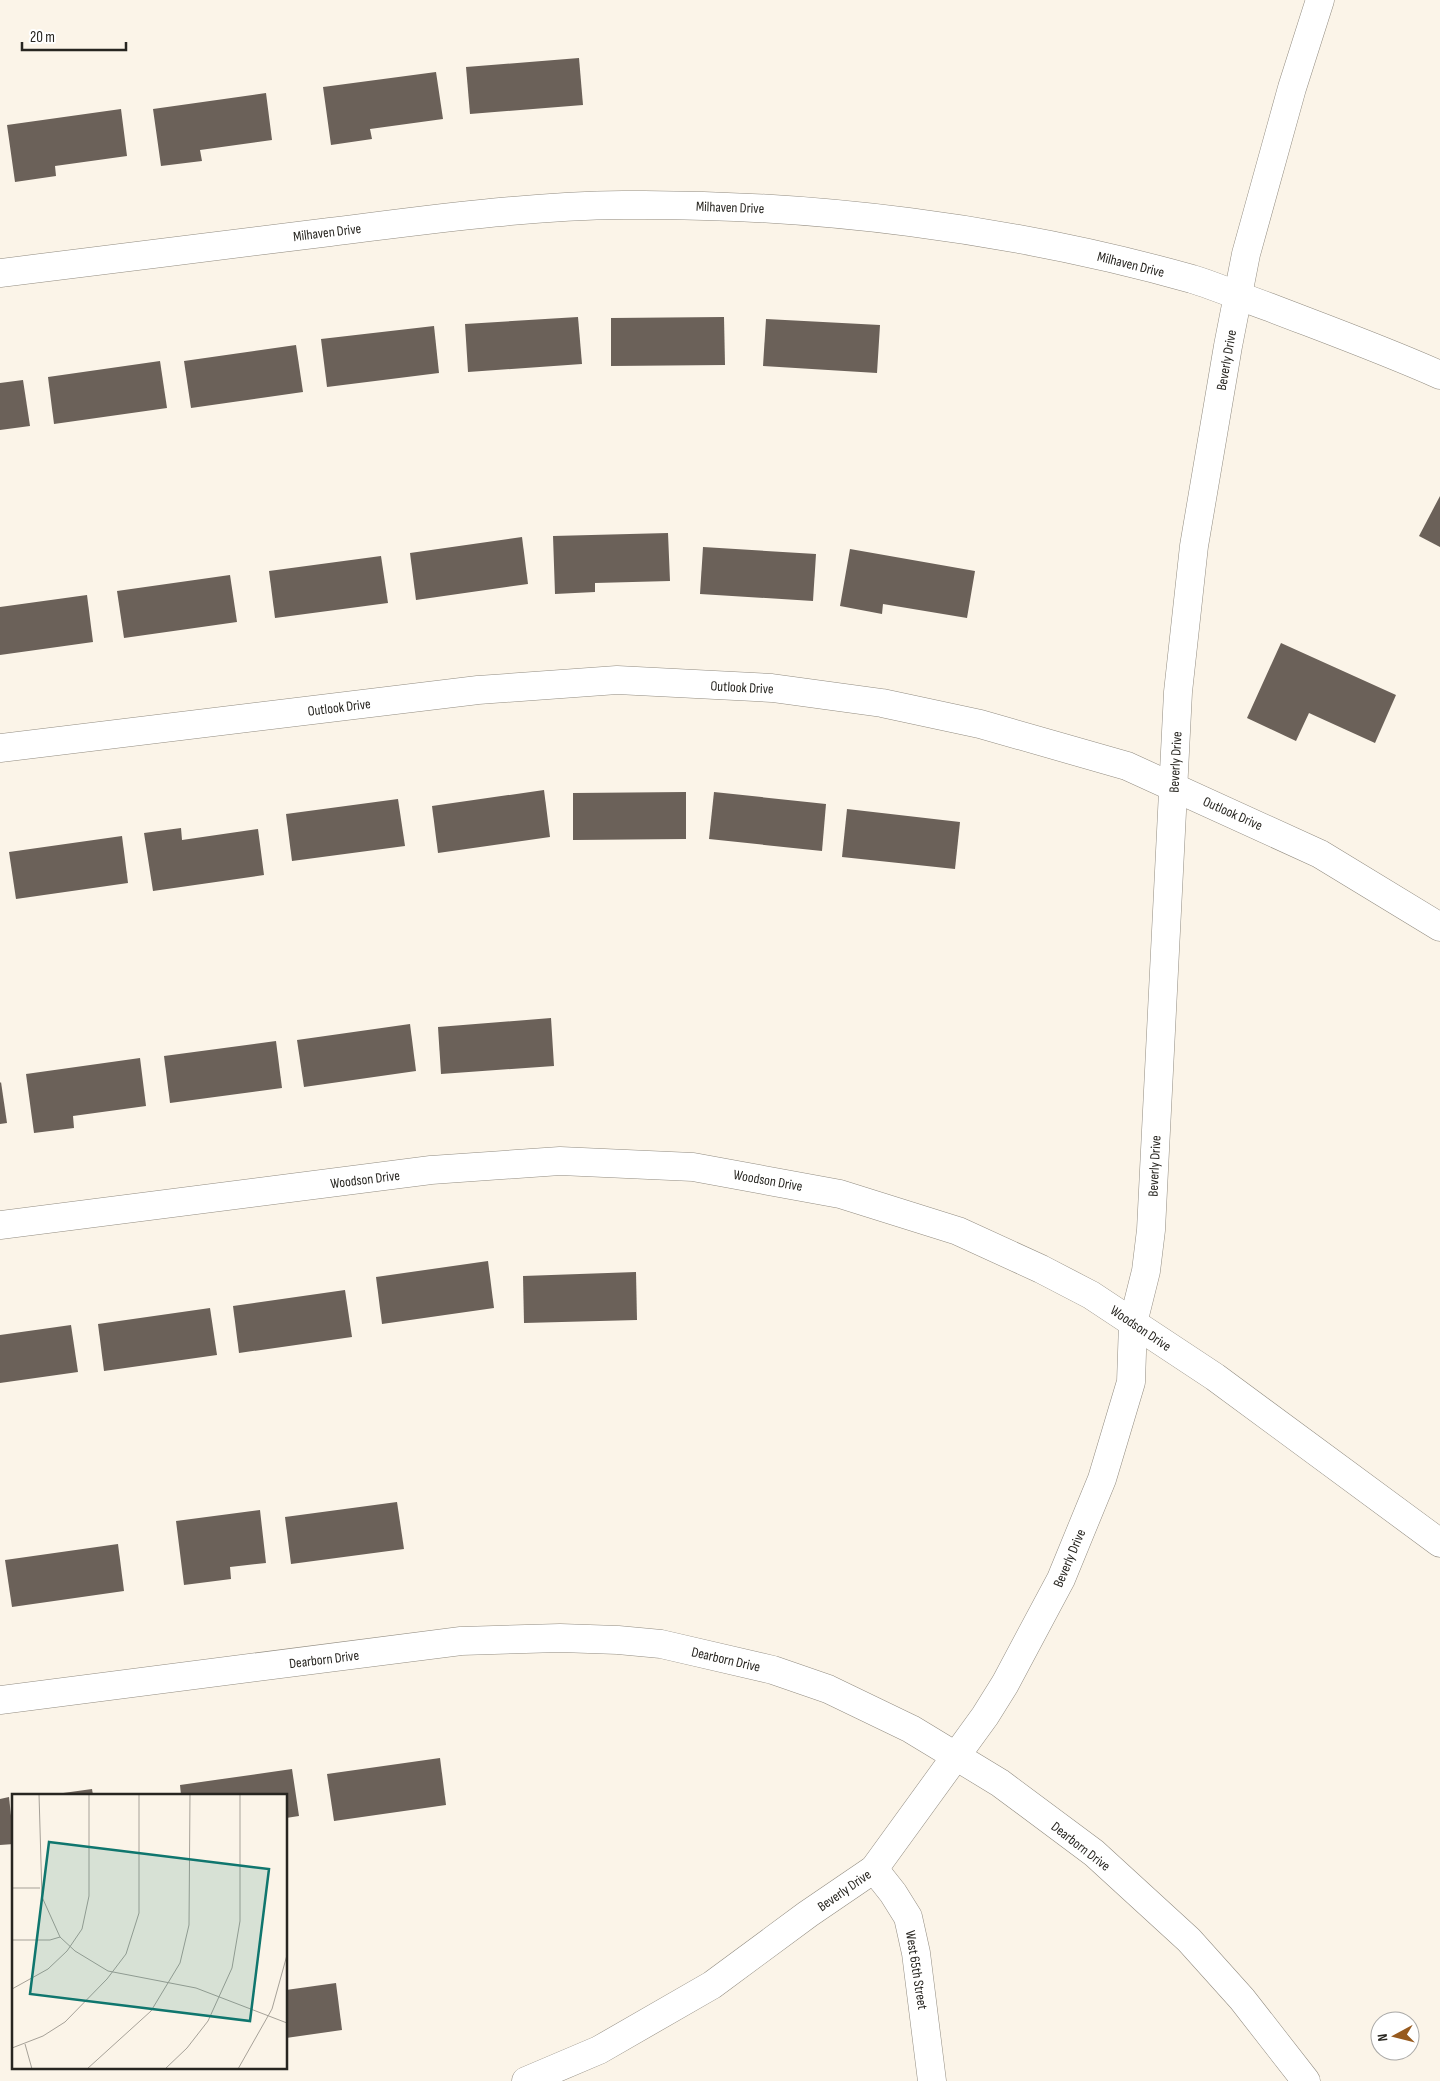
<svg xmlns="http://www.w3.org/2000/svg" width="1440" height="2081" font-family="'Sofia Sans Condensed',sans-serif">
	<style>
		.building { fill: #6b6159 }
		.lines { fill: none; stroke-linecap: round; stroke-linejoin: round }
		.street-casing { stroke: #928c81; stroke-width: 29 }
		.street { stroke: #fff; stroke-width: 28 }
		.labels { text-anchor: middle; stroke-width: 5; stroke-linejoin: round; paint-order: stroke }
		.street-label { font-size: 14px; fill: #272520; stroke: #fff }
		.inset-road { fill: none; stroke: #a6a198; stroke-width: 1 }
		.view { fill: #0f766e; fill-opacity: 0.15; stroke: #0f766e; stroke-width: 2.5 }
		.inset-edge { fill: none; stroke: #272520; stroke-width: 2.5 }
	</style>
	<rect width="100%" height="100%" fill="#fbf4e8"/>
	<g class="building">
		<polygon points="579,58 583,105 470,114 466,67"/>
		<polygon points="436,72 443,119 370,129 372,139 331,145 323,87"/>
		<polygon points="266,93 272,140 200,150 202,161 161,166 153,109"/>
		<polygon points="121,109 127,156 55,166 56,176 15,182 7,125"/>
		<polygon points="578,317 582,364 468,372 465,324"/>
		<polygon points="724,317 725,365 611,366 611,318"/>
		<polygon points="766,319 880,325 877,373 763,366"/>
		<polygon points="434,326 439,373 327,387 321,339"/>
		<polygon points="296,345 303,392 191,408 184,361"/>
		<polygon points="160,361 167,408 54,424 48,377"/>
		<polygon points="23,380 30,426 0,430 0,383"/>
		<polygon points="1440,496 1440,547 1419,536"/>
		<polygon points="668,533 670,581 595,583 595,592 555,594 553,536"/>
		<polygon points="522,537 528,584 416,600 410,553"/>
		<polygon points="703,547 816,554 813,601 700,594"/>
		<polygon points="850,549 975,571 967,618 883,604 882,614 840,606"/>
		<polygon points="381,556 388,603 275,618 269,571"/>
		<polygon points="230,575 237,622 124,638 117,591"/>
		<polygon points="87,595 93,642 0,655 0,607"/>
		<polygon points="1281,643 1396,695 1375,743 1309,713 1296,741 1247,718"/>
		<polygon points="544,790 550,837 438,853 432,806"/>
		<polygon points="686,792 686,839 573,840 573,793"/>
		<polygon points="714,792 826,804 822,851 709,839"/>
		<polygon points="398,799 405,846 292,861 286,814"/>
		<polygon points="847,809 960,822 955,869 842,857"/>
		<polygon points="181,828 182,840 258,829 264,875 153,891 144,833"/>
		<polygon points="122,836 128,883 16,899 9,852"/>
		<polygon points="551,1018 554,1066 441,1074 438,1027"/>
		<polygon points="410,1024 416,1071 304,1087 297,1040"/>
		<polygon points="276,1041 282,1088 170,1103 164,1056"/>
		<polygon points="140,1058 146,1106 73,1116 74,1128 34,1133 26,1074"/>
		<polygon points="1,1082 7,1123 0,1124 0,1083"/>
		<polygon points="488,1261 494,1308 382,1324 376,1277"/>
		<polygon points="636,1272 637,1320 524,1323 523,1276"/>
		<polygon points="345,1290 352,1337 239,1353 233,1306"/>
		<polygon points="210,1308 217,1355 104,1371 98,1324"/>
		<polygon points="71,1325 78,1372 0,1383 0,1335"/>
		<polygon points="397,1502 404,1549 291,1564 285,1517"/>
		<polygon points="260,1510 266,1563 230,1567 231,1579 184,1585 176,1521"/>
		<polygon points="118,1544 124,1591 12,1607 5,1560"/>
		<polygon points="440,1758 446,1805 334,1821 327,1774"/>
		<polygon points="292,1769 299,1816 286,1818 286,1795 181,1795 180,1785"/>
		<polygon points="92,1789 93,1795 56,1795 56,1794"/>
		<polygon points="9,1797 14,1844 0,1845 0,1799"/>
		<polygon points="336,1983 342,2030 286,2038 286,1990"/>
	</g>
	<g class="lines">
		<g class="street-casing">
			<g id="street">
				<path d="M 0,273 C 110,259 220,246 330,232 C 427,220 525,206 623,205 C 811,203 1011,228 1192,279 C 1218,287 1243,298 1269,307 C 1326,329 1384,350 1440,375"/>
				<polyline points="0,748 478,690 617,680 772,688 882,703 980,724 1127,766 1320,854 1440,927"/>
				<polyline points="0,1225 431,1170 560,1161 693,1167 840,1194 958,1231 1041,1269 1091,1295 1215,1377 1440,1543"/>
				<polyline points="0,1700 461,1641 560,1638 618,1640 661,1644 773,1670 828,1689 911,1729 1000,1783 1094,1853 1189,1940 1242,1999 1306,2081"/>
				<polyline points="874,1869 893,1893 908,1917 916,1953 932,2081"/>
				<polyline points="526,2081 599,2050 712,1985 808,1914 874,1869 985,1716 1005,1684 1061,1579 1102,1479 1131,1382 1133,1323 1146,1271 1151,1230 1178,692 1194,546 1228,346 1246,254 1292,88 1320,0"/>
			</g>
		</g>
		<use href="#street" class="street"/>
	</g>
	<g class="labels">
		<g class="street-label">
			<text transform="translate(730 207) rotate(2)" y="5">Milhaven Drive</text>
			<text transform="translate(327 232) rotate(-7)" y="5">Milhaven Drive</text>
			<text transform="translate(1131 264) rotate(14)" y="5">Milhaven Drive</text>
			<text transform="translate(1226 360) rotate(-80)" y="5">Beverly Drive</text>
			<text transform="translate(742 687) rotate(3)" y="5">Outlook Drive</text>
			<text transform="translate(339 707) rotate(-7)" y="5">Outlook Drive</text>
			<text transform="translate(1175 762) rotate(-87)" y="5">Beverly Drive</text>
			<text transform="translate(1233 813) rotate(24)" y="5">Outlook Drive</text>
			<text transform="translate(1154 1166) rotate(-87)" y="5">Beverly Drive</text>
			<text transform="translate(365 1179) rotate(-7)" y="5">Woodson Drive</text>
			<text transform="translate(768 1180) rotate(10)" y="5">Woodson Drive</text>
			<text transform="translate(1141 1328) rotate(34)" y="5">Woodson Drive</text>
			<text transform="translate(1069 1558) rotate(-67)" y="5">Beverly Drive</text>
			<text transform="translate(324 1659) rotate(-7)" y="5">Dearborn Drive</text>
			<text transform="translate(726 1659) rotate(13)" y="5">Dearborn Drive</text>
			<text transform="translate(1081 1846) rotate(38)" y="5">Dearborn Drive</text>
			<text transform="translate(844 1890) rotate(-35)" y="5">Beverly Drive</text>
			<text transform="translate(917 1970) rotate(81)" y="5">West 65th Street</text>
		</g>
	</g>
	<g transform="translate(12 1794)">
		<rect width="275" height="275" fill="#fbf4e8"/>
		<path class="inset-road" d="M 27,0 L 30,103 L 48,143 L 63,157 L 96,177 L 184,194 L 275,229M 0,94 L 28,94M 0,146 L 38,146 L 48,143M 0,195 L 36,175 L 55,157 L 70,135 L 77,102 L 77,0M 13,250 L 20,275M 0,254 L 31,242 L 53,228 L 95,185 L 114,160 L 127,119 L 127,0M 75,275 L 139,217 L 168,169 L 177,131 L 178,0M 153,275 L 175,254 L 196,227 L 220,174 L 228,127 L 228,0M 226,275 L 260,215 L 275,161"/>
		<path class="view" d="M 37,48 L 257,75 L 238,227 L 18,200 Z"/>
		<rect width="275" height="275" class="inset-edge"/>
	</g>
	<g transform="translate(1395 2036) rotate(263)"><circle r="24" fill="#ffffff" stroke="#a9a8a6"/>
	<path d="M0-4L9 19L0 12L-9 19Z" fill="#975a1e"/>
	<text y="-8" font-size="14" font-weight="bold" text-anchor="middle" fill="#272520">N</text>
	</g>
	<path d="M22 42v8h104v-8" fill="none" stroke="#272520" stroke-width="2.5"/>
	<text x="30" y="42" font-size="15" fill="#272520" stroke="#ffffff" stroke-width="4" paint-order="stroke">20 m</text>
</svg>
